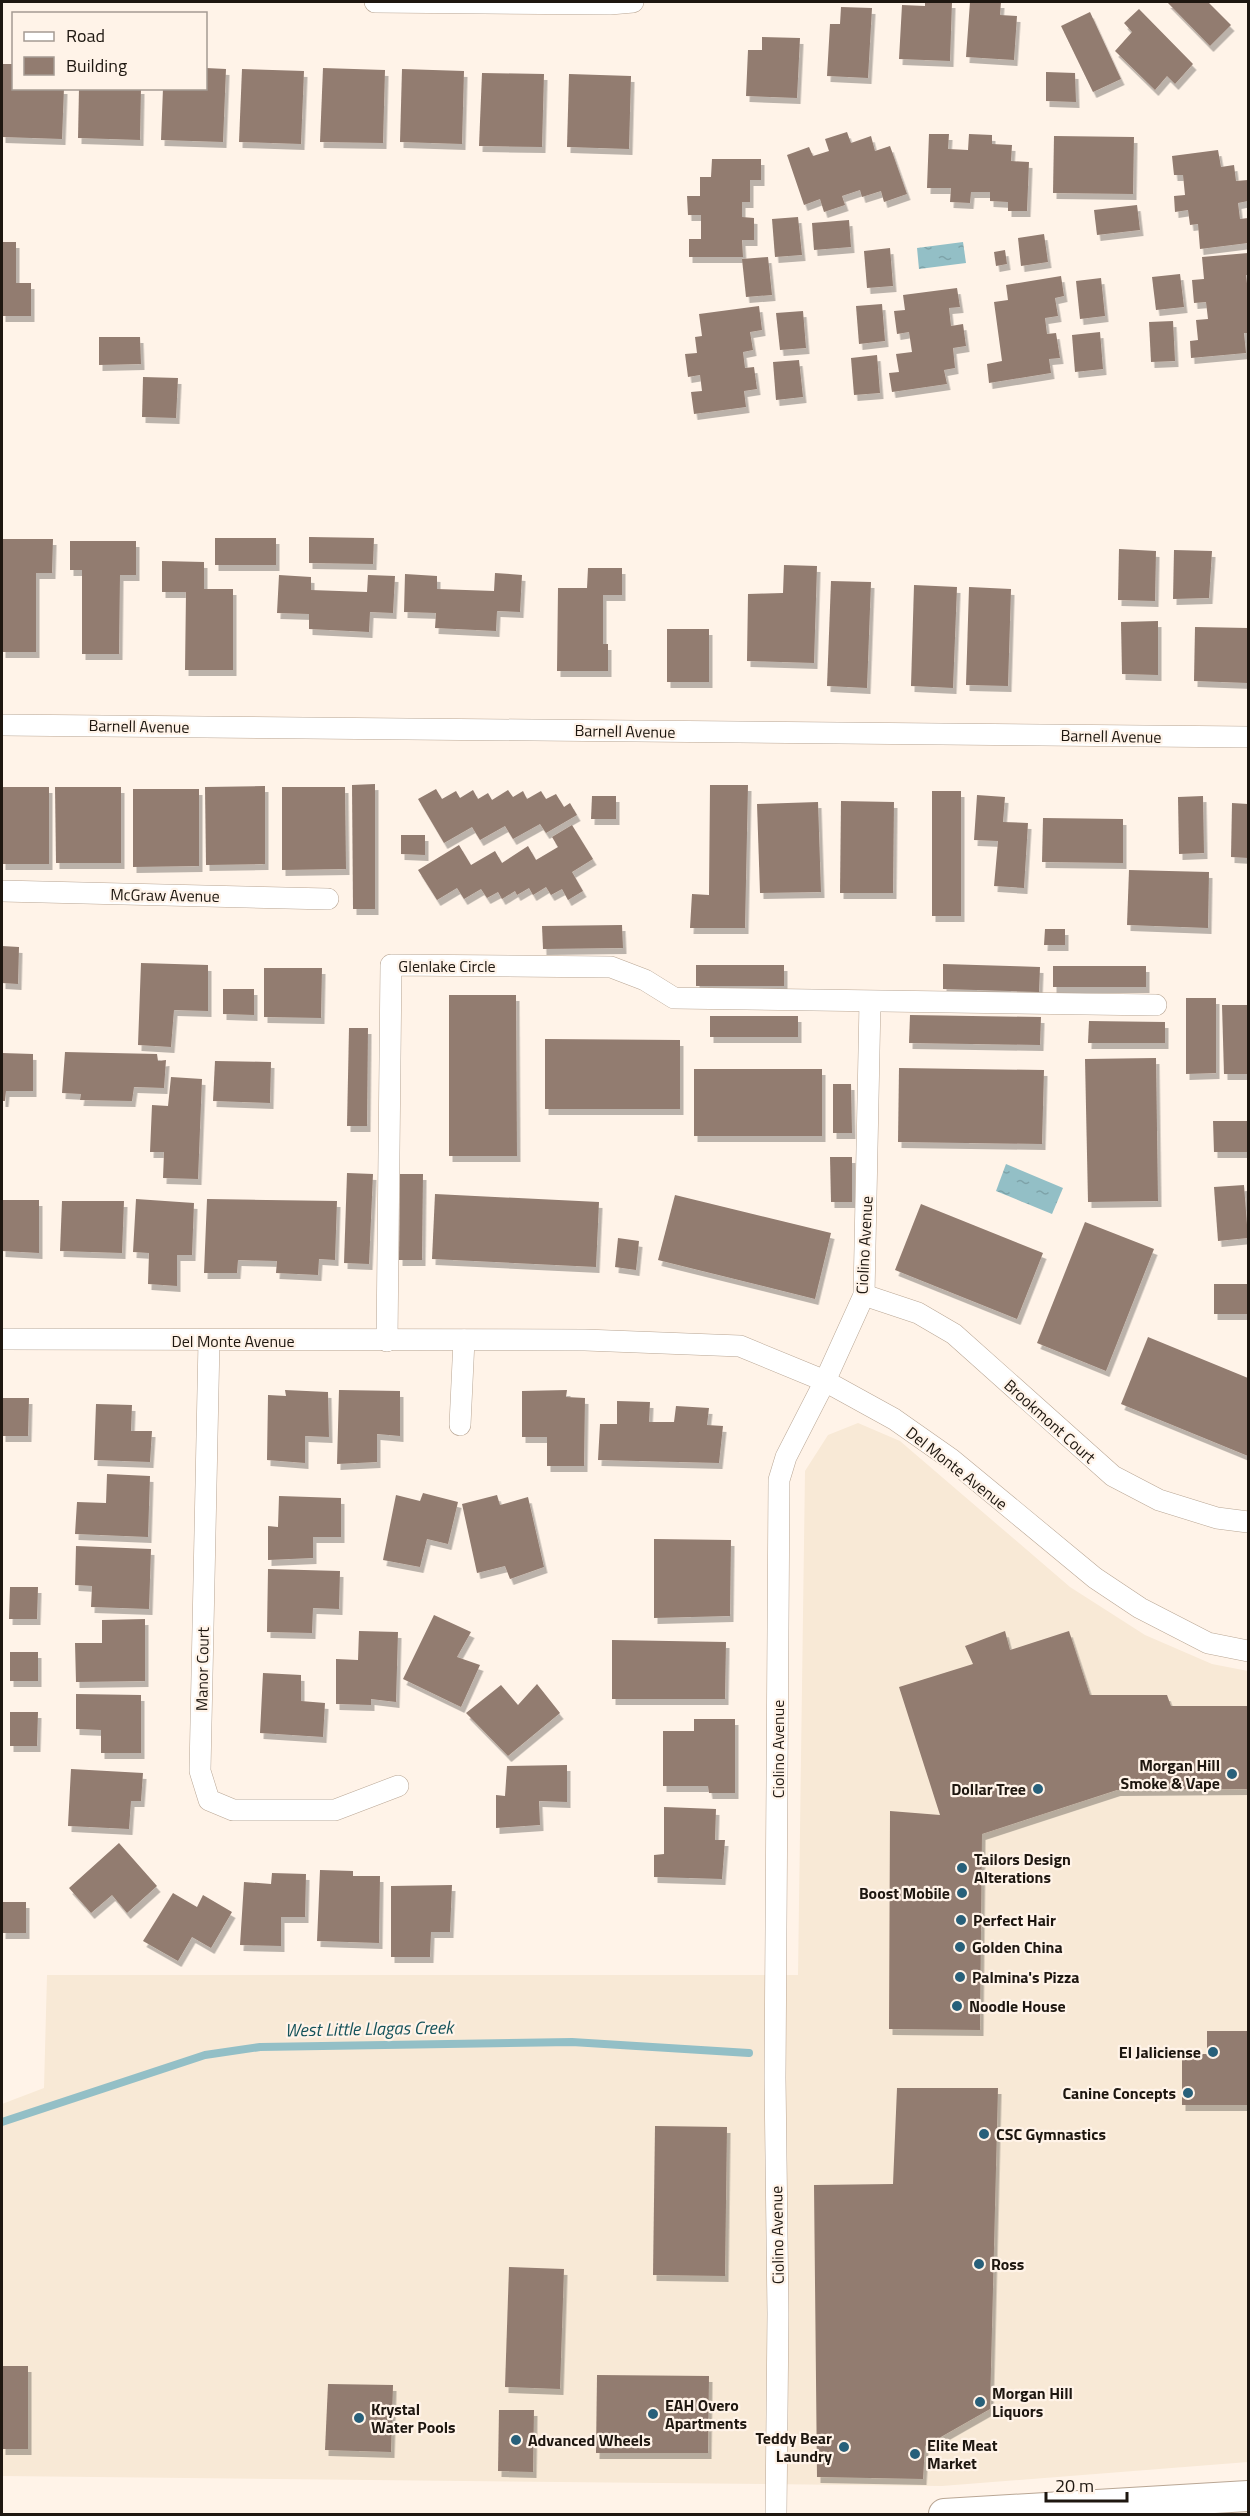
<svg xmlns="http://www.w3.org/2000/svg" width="1250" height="2516" font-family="'Titillium Web',sans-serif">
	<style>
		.commercial { fill: #f8e9d6 }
		.water { fill: url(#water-ripples) }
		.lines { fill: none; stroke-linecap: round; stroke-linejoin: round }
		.stream { stroke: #93bfc6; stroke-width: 8 }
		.building { fill: #927c70; filter: url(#shadow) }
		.minor-casing { stroke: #b9a694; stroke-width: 22 }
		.secondary-casing { stroke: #b9a694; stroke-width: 32 }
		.minor { stroke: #fff; stroke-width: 21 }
		.secondary { stroke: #fff; stroke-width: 30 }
		.poi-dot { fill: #28607a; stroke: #fff3e8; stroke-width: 2 }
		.labels { text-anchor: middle; stroke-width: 4.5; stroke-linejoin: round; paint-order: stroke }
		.street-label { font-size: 16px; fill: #1e1710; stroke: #fff3e8 }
		.poi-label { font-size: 16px; font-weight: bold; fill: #1e1710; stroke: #fff3e8; text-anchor: start }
		.water-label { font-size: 18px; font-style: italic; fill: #14525a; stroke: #fff3e8 }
	</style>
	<defs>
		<pattern id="water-ripples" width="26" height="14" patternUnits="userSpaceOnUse" patternTransform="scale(1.5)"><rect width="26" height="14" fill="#93bfc6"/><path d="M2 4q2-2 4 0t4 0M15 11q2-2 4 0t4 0" fill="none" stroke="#7ea3a9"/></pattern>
		<filter id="shadow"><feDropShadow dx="3.5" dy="6" stdDeviation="0" flood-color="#0004"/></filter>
	</defs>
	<rect width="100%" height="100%" fill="#fff3e8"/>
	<polygon class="commercial" points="858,1423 900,1441 1070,1587 1145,1635 1212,1664 1248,1671 1248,2462 942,2486 2,2476 2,2104 44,2088 47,1975 798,1975 805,1471 828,1435"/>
	<g class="water">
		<polygon points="963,242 966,263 919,269 917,248"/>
		<polygon points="1006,1164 1063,1188 1052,1214 996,1191"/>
	</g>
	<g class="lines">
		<polyline class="stream" points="2,2122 205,2055 260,2047 572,2042 749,2053"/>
	</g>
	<g class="building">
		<polygon points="925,2 952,2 950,61 899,59 902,5 925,6"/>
		<polygon points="970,2 1001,2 1000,15 1017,16 1014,60 966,57"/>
		<polygon points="1167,2 1208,2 1231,25 1210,46"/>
		<polygon points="841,7 872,8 868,78 827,76 830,24 840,24"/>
		<polygon points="1139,9 1193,64 1175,84 1167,76 1155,90 1115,51 1132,32 1124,23"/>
		<polygon points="1090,12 1121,79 1093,92 1061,26"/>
		<polygon points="762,37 800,38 797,98 746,96 748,50 762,50"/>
		<polygon points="2,64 14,64 14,88 64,88 62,139 2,137"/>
		<polygon points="206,68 226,69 223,142 161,140 163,88 206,88"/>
		<polygon points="323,68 385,70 383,143 320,142"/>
		<polygon points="242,69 304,71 301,144 239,142"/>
		<polygon points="402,69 464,71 462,144 400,142"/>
		<polygon points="1046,72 1075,73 1076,102 1046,101"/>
		<polygon points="482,73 544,74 542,147 479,146"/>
		<polygon points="569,74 631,76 629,149 567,147"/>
		<polygon points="79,88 141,88 140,140 78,138"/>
		<polygon points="847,132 851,143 871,136 875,151 890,146 907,194 884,202 881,191 862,197 860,190 842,196 845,205 824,212 820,199 804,205 787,155 809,147 813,156 829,151 825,139"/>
		<polygon points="929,134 949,134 948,149 968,150 969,134 992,135 992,144 1012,145 1011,161 1029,162 1027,211 1008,211 1008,202 990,201 990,192 971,192 970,203 950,202 951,188 927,188"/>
		<polygon points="1054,136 1134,137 1133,194 1053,193"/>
		<polygon points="1218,150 1221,167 1234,165 1236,181 1248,180 1248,201 1238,203 1240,219 1248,218 1248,243 1200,249 1198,224 1190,225 1188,210 1175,212 1174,196 1185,195 1183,175 1174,175 1172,156"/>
		<polygon points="712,159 761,159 761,180 750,180 750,202 742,202 742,217 754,218 754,240 742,240 743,257 689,257 689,239 701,239 701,215 688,215 687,196 700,196 700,177 711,177"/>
		<polygon points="1137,205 1140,230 1097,235 1094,210"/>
		<polygon points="798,217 802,255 775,257 772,219"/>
		<polygon points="849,220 851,247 814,250 812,223"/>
		<polygon points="1044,234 1048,262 1021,266 1018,238"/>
		<polygon points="2,242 16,242 16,283 31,283 31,316 2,316"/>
		<polygon points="890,248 893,286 867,288 864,251"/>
		<polygon points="1005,250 1007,264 996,266 994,252"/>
		<polygon points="1248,253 1248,275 1246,275 1248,292 1248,333 1244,333 1246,353 1191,358 1190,341 1198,340 1196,320 1208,319 1206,302 1194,303 1192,280 1204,279 1202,257"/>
		<polygon points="768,257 772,295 746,297 742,259"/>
		<polygon points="1180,274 1184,307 1156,310 1152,277"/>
		<polygon points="1061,276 1064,296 1055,298 1058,316 1045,318 1047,334 1056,333 1060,358 1049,359 1051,373 989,383 987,364 1002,361 994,302 1008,300 1006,285"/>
		<polygon points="1101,278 1105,316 1080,319 1076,281"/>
		<polygon points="957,288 960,307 949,308 951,326 963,324 966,346 953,348 955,368 944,370 947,384 892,392 889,373 899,372 896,354 912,352 909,332 897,334 894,311 905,310 903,295"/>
		<polygon points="882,304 885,341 859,344 856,306"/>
		<polygon points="759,306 762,330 750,332 753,350 743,352 745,368 754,367 757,389 744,391 746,407 694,414 691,392 702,391 700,375 688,377 685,354 697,353 695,337 702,336 699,314"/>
		<polygon points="803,311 806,348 780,350 776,313"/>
		<polygon points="1173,321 1175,361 1151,362 1149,322"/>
		<polygon points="1100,332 1103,369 1075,372 1072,335"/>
		<polygon points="99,337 140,337 141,364 99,365"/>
		<polygon points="877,355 880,393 854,395 851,358"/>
		<polygon points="799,360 803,397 776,400 773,362"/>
		<polygon points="143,377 178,378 176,418 142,417"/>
		<polygon points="309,537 374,538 373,564 309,563"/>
		<rect x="215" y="538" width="61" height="27"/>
		<polygon points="2,539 53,539 52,573 36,573 36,652 2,652"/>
		<polygon points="70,541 136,541 136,575 120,575 119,654 82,654 82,570 70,570"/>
		<polygon points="1119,549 1156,551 1155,601 1118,600"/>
		<polygon points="1174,550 1212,551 1209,598 1173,599"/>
		<polygon points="162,561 204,562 204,589 233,589 233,670 185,670 186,592 162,592"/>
		<polygon points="784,565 817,566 814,663 747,661 748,594 783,593"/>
		<polygon points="588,568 622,568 622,595 603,595 603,644 608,644 608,671 557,671 558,588 587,588"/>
		<polygon points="495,573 522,575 520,612 497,611 496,631 435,628 436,613 404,612 405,574 437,576 437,589 494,591"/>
		<polygon points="279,575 311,577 311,590 367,592 368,575 395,576 393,613 370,612 369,632 309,629 309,614 277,613"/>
		<polygon points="831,581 871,582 867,688 827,686"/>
		<polygon points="914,585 957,587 953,688 911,686"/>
		<polygon points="969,587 1011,589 1008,686 966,685"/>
		<polygon points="1158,621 1158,675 1122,674 1121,622"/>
		<polygon points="1195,627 1248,628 1248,683 1194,681"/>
		<rect x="667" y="629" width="42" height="53"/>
		<polygon points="375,784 375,909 353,909 352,785"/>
		<polygon points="710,785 748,785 745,928 690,928 692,894 709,895"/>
		<polygon points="265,786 265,864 206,865 205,787"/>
		<rect x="2" y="787" width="47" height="77"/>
		<polygon points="55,787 121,787 121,863 56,863"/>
		<polygon points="282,787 345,787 346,869 282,870"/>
		<polygon points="133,789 199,789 199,866 133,867"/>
		<polygon points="436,789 442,799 456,791 460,798 473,790 478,799 488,793 492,800 508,790 513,797 523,791 527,799 541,791 546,799 556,794 564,807 570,803 577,815 546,833 540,824 513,839 505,826 480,840 472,827 444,843 418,799"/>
		<rect x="932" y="791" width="29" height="125"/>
		<polygon points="977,795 1005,797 1003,822 1028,823 1024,888 994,886 998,841 974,840"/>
		<polygon points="592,796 616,796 616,819 591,819"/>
		<polygon points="1203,796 1204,853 1179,854 1178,797"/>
		<polygon points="841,801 894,802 893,893 840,893"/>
		<polygon points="818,802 821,892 760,893 757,804"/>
		<polygon points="1232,803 1248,804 1248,858 1231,857"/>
		<polygon points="1043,818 1123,819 1123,863 1042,862"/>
		<polygon points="572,825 593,859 572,872 583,891 568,900 562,889 551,895 546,887 533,895 529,888 517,895 515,891 502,899 498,892 487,898 481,889 464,899 457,888 437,900 418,870 459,845 471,865 495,851 502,863 528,846 536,860 558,847 552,837"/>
		<polygon points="401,835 425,835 425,855 401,854"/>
		<polygon points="1129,870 1209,872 1208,928 1127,925"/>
		<polygon points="622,925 623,948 543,949 542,926"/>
		<polygon points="1045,929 1065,929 1065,945 1044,945"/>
		<polygon points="2,946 19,947 18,984 2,983"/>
		<polygon points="141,963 208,965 208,1011 174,1010 171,1047 138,1045"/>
		<polygon points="943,964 1040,967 1039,992 943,989"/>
		<rect x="696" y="965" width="88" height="21"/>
		<rect x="1053" y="966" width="93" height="21"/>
		<polygon points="264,968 322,968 321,1018 264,1017"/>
		<polygon points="223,989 254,989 254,1015 223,1014"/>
		<polygon points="449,995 516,995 517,1156 449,1156"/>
		<polygon points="1186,998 1216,998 1216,1073 1186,1074"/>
		<polygon points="1222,1005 1248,1005 1248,1074 1224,1074"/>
		<polygon points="910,1015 1041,1017 1040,1045 909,1043"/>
		<rect x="710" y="1016" width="88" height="21"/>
		<polygon points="1089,1021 1165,1022 1165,1043 1088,1043"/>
		<polygon points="349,1028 368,1028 367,1126 347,1126"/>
		<polygon points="545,1039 680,1040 680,1109 545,1109"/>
		<polygon points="65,1052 157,1054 158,1061 166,1060 164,1088 134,1087 132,1101 80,1100 81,1094 62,1093"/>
		<polygon points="2,1053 33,1054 33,1091 6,1091 5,1101 2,1101"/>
		<polygon points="1156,1058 1158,1201 1088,1202 1085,1059"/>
		<polygon points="215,1061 271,1062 270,1103 213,1101"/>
		<polygon points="899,1068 1044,1070 1042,1144 898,1142"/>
		<rect x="694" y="1069" width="128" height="67"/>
		<polygon points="171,1077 202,1079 198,1179 163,1178 164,1152 150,1152 152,1105 168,1106"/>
		<polygon points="833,1084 851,1084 852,1133 833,1133"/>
		<polygon points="1213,1121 1248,1121 1248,1152 1214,1152"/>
		<polygon points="830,1157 852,1157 852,1202 831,1202"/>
		<polygon points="347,1173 373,1174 369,1264 344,1263"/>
		<polygon points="400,1174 423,1174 422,1260 399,1260"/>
		<polygon points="1244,1185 1248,1238 1218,1241 1214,1187"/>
		<polygon points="435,1194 599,1202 596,1267 432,1259"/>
		<polygon points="675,1195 831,1233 815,1299 658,1260"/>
		<polygon points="136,1199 194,1203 192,1255 177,1255 177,1286 148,1284 149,1253 133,1252"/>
		<polygon points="207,1199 337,1201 335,1260 319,1259 318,1275 276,1273 277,1261 238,1260 237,1273 204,1273"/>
		<polygon points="2,1200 39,1200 39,1253 2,1251"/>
		<polygon points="62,1201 124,1201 122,1253 60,1251"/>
		<polygon points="921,1204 1043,1253 1017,1319 895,1270"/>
		<polygon points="1085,1222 1154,1249 1106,1371 1037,1343"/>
		<polygon points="618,1238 639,1241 636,1270 615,1267"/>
		<rect x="1214" y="1284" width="34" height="30"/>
		<polygon points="1148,1337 1248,1378 1248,1456 1121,1404"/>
		<polygon points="285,1390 328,1392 329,1437 305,1436 305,1463 267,1460 268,1395 286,1396"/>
		<polygon points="339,1390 400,1391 400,1436 377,1434 377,1462 337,1464"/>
		<polygon points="567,1390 566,1397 585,1398 584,1466 547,1466 547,1437 522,1437 522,1391"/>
		<polygon points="2,1398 29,1398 28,1436 2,1436"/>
		<polygon points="617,1401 650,1402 649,1422 674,1422 676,1406 709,1408 707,1425 723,1426 719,1463 598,1460 600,1424 617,1424"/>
		<polygon points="96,1404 132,1405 131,1431 152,1431 150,1462 94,1460"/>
		<polygon points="107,1474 150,1476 148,1537 75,1534 77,1502 106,1503"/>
		<polygon points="423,1493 458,1502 448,1544 427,1539 420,1567 383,1560 396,1495 420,1501"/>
		<polygon points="497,1495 500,1505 528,1497 544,1567 510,1579 505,1566 477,1573 462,1504"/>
		<polygon points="279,1496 341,1498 341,1537 313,1537 313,1558 268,1560 268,1526 278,1527"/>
		<polygon points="654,1539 731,1540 730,1616 654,1618"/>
		<polygon points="76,1546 151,1549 149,1609 91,1607 92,1586 75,1585"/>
		<polygon points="268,1569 340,1571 339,1609 313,1608 312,1633 267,1632"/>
		<polygon points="10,1587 38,1587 37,1619 9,1619"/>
		<polygon points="434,1615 471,1632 457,1657 480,1665 461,1707 403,1679"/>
		<polygon points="145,1619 145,1681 76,1682 75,1643 102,1643 102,1620"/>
		<polygon points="359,1631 398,1632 396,1702 371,1699 371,1705 336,1704 336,1659 358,1660"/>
		<polygon points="1005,1631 1010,1650 1069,1631 1090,1695 1167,1695 1171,1706 1248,1706 1248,1789 1117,1790 982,1834 980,2030 889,2029 890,1811 940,1815 899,1687 973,1664 965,1646"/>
		<polygon points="612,1640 726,1642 725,1699 612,1699"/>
		<rect x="10" y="1652" width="28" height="29"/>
		<polygon points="263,1673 301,1675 301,1701 325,1703 323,1737 260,1733"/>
		<polygon points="537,1684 560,1713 508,1756 466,1713 501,1685 518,1705"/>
		<polygon points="76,1694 141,1695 141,1753 101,1753 101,1730 76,1729"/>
		<polygon points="10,1712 38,1712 37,1746 10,1746"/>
		<polygon points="694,1719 735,1719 735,1793 709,1793 708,1786 663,1786 663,1731 694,1731"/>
		<polygon points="567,1765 567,1802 539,1801 540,1825 496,1828 496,1795 505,1796 507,1766"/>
		<polygon points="71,1769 143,1773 141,1801 131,1801 129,1829 68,1826"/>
		<polygon points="664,1807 716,1809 715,1840 725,1840 722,1879 654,1877 654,1855 664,1854"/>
		<polygon points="119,1843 157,1886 127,1913 112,1895 91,1913 69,1888"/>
		<polygon points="320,1870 353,1871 353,1876 380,1876 379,1943 317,1941"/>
		<polygon points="272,1873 306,1874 305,1917 281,1917 281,1946 240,1945 244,1882 271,1884"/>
		<polygon points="452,1885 450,1932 431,1932 430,1957 391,1957 391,1886"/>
		<polygon points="173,1893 197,1907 203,1895 232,1912 211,1948 192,1937 178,1961 143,1941"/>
		<polygon points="3,1902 26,1902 26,1933 2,1933"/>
		<polygon points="1207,2031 1248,2031 1248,2105 1182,2105 1182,2054 1207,2054"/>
		<polygon points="897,2088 998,2088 990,2409 925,2446 923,2479 817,2477 814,2185 893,2184"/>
		<polygon points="655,2126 727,2127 725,2276 653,2275"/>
		<polygon points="509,2267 564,2269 560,2389 505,2387"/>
		<rect x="2" y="2366" width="26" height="83"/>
		<polygon points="597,2375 709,2376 708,2453 596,2453"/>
		<polygon points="328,2384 393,2385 391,2452 325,2450"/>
		<polygon points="499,2410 534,2410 533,2472 498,2471"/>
	</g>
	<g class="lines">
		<g class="minor-casing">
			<g id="minor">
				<polyline points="375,2 610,4 633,2"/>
				<polyline points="2,725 1248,737"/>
				<polyline points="2,891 328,899"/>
				<polyline points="864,1295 918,1313 954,1334 1113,1476 1159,1500 1217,1518 1248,1522"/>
				<polyline points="2,1339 585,1340 740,1346 825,1381 894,1419 951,1459 1095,1578 1140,1608 1208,1643 1248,1651"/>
				<polyline points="209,1341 200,1771 209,1800 233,1810 335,1810 398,1786"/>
				<polyline points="387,1341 391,965 611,967 645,980 674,998 1156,1005"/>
				<polyline points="460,1425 464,1340"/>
				<polyline points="776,2514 778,2314 775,2078 779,1480 786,1457 825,1381 864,1295 870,1002"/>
			</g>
		</g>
		<g class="secondary-casing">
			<polyline id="secondary" points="944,2514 1248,2496"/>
		</g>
		<use href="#minor" class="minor"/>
		<use href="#secondary" class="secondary"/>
	</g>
	<g class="poi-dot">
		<circle cx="1232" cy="1774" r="6"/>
		<circle cx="1038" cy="1789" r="6"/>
		<circle cx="962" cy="1868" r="6"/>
		<circle cx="962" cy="1893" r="6"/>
		<circle cx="961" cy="1920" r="6"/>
		<circle cx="960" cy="1947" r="6"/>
		<circle cx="960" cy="1977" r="6"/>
		<circle cx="957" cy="2006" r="6"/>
		<circle cx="1213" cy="2052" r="6"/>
		<circle cx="1188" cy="2093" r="6"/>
		<circle cx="984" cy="2134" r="6"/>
		<circle cx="979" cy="2264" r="6"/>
		<circle cx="980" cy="2402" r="6"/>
		<circle cx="653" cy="2414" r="6"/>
		<circle cx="359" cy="2418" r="6"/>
		<circle cx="516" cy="2440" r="6"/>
		<circle cx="844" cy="2447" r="6"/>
		<circle cx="915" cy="2454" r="6"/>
	</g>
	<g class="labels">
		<g class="street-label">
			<text transform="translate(139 726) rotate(1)" y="6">Barnell Avenue</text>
			<text transform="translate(625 731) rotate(1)" y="6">Barnell Avenue</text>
			<text transform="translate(1111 736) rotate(1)" y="6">Barnell Avenue</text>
			<text transform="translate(165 895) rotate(1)" y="6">McGraw Avenue</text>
			<text x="447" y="972">Glenlake Circle</text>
			<text transform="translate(864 1245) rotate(-87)" y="6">Ciolino Avenue</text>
			<text x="233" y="1347">Del Monte Avenue</text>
			<text transform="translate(1050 1421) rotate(42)" y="6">Brookmont Court</text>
			<text transform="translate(957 1468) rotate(38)" y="6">Del Monte Avenue</text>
			<text transform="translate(202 1669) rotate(-89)" y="6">Manor Court</text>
			<text transform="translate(778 1749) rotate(-90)" y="6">Ciolino Avenue</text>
			<text transform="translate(777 2235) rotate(-91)" y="6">Ciolino Avenue</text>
		</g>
		<g class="poi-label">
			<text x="1220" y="1771" text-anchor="end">Morgan Hill<tspan x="1220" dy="18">Smoke &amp; Vape</tspan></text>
			<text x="1026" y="1795" text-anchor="end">Dollar Tree</text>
			<text x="974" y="1865">Tailors Design<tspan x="974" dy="18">Alterations</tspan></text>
			<text x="950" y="1899" text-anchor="end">Boost Mobile</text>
			<text x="973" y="1926">Perfect Hair</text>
			<text x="972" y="1953">Golden China</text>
			<text x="972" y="1983">Palmina's Pizza</text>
			<text x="969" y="2012">Noodle House</text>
			<text x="1201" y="2058" text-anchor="end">El Jaliciense</text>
			<text x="1176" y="2099" text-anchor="end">Canine Concepts</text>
			<text x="996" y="2140">CSC Gymnastics</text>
			<text x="991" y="2270">Ross</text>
			<text x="992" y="2399">Morgan Hill<tspan x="992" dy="18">Liquors</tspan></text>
			<text x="665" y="2411">EAH Overo<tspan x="665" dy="18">Apartments</tspan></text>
			<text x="371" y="2415">Krystal<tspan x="371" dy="18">Water Pools</tspan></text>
			<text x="832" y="2444" text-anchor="end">Teddy Bear<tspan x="832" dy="18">Laundry</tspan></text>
			<text x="528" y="2446">Advanced Wheels</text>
			<text x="927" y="2451">Elite Meat<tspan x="927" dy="18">Market</tspan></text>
		</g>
		<g class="water-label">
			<text transform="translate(369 2029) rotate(-1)" y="6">West Little Llagas Creek</text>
		</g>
	</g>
	<rect width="1250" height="2516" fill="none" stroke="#1e1710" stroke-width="6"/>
	<rect x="12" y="12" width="195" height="78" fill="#fff3e8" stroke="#a59b92" stroke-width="1.5"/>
	<rect x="24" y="32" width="30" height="9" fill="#ffffff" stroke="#a59b92" stroke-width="1.5"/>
	<text x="66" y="42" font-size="18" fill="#1e1710">Road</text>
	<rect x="24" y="57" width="30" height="18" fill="#927c70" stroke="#a59b92" stroke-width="1.5"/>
	<text x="66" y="72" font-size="18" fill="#1e1710">Building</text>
	<path d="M1046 2492v9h81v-9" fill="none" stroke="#1e1710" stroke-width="3"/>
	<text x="1055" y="2492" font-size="18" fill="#1e1710" stroke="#fff3e8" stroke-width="4.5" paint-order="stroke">20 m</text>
</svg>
